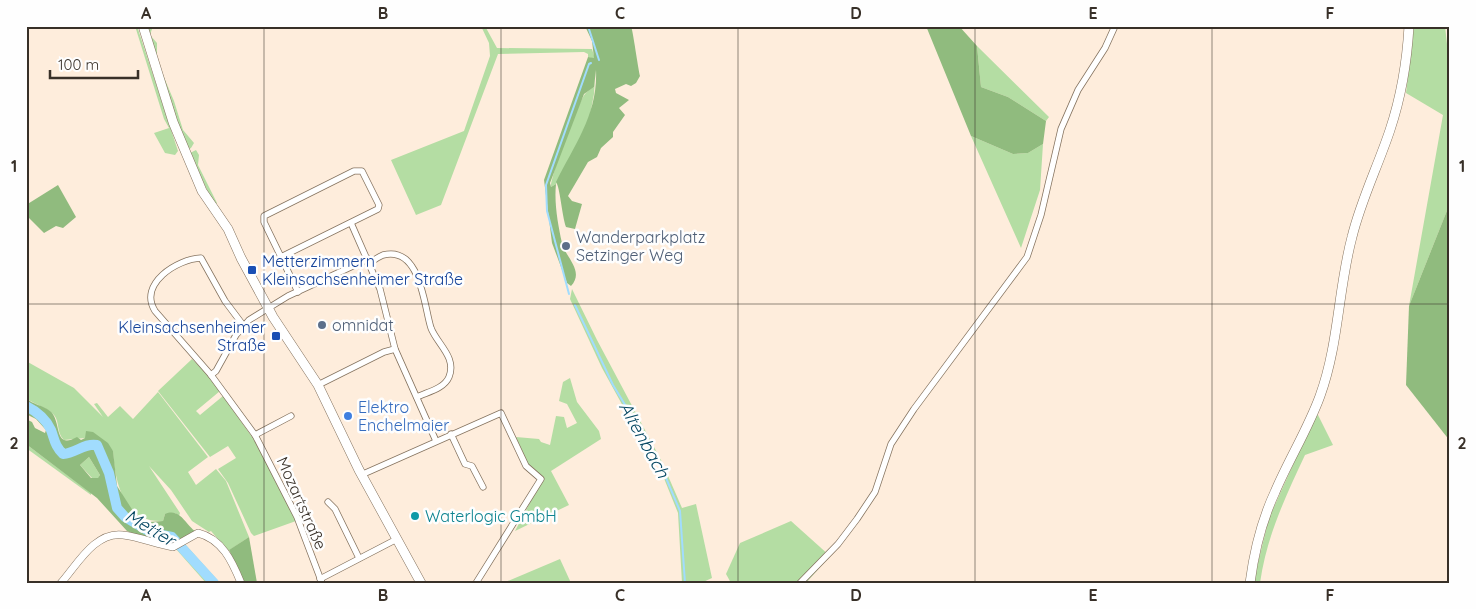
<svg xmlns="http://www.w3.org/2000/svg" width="1476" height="609" font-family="Quicksand,sans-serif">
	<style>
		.green { fill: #b4dda3 }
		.forest { fill: #90bb7e; fill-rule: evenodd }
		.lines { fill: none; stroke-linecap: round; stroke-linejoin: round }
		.stream { stroke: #a1dcfe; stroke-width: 2 }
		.river { stroke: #a1dcfe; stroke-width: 10 }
		.minor-casing { stroke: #85735f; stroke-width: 7 }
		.tertiary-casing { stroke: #85735f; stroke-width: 8 }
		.secondary-casing { stroke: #85735f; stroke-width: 10 }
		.minor { stroke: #fff; stroke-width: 5.5 }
		.tertiary { stroke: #fff; stroke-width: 7 }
		.secondary { stroke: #fff; stroke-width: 9 }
		.grid { fill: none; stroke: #383028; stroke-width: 1; stroke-opacity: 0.55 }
		.service-dot { fill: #5c6f8a; stroke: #fefefe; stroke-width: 2 }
		.transit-dot { fill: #1a4fb4; stroke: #fefefe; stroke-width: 2 }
		.shop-dot { fill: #3f7fe0; stroke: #fefefe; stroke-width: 2 }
		.culture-dot { fill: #0f9aa8; stroke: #fefefe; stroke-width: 2 }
		.labels { text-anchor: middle; stroke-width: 5; stroke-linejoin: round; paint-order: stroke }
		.service-label { font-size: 16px; fill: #4e5e75; stroke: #fefefe; text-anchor: start }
		.transit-label { font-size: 16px; fill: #164399; stroke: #fefefe; text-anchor: start }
		.shop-label { font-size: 16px; fill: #366cbe; stroke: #fefefe; text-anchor: start }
		.street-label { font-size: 16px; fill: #383028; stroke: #fefefe }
		.culture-label { font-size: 16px; fill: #0d838f; stroke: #fefefe; text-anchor: start }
		.water-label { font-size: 18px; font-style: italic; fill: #084964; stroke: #fefefe }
		.neatline { fill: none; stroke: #383028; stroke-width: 2 }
		.grid-label { font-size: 16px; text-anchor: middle; font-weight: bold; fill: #383028 }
	</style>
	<rect width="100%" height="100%" fill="#feeddc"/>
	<g class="green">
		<polygon points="135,26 137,26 178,151 175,155 165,153 154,133 169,128 164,119"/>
		<polygon points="146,26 153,26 150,35 157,43 157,56 163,75 174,101 183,130 194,143 191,148 189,149 183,139"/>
		<polygon points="481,26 485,26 497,48 592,49 595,59 588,57 588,54 584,52 498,54 441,205 416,215 391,160 464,131 490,56 489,43"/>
		<polygon points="1414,26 1445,26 1450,71 1450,203 1409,306 1443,115 1406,93"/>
		<polygon points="977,46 1049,117 1046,121 1008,97 981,87"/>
		<path d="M 596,64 L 594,94 L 590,115 L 583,134 L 556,184 L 551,187 C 550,178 578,102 585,94 C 587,91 591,89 594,87 Z"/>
		<polygon points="971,136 1013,154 1028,153 1043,144 1040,190 1021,248"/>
		<polygon points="196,150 199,155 198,165 217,203 214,205 190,153"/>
		<polygon points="572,289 597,340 662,462 682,508 696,504 712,578 701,583 682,583 678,513 657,461 635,428 602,368 570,299"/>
		<polygon points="192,359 211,377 220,391 196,411 200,415 223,396 257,444 296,521 254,536 251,533 228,483 218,469 236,458 228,446 210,457 158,391"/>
		<path d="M 26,361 L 74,388 L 103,417 L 94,404 L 97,403 L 108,417 L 120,406 L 133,419 L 158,392 L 208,457 L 188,472 L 196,485 L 216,469 L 226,481 L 249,537 L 228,551 L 211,531 L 209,532 L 192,521 L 171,490 L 149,466 L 180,513 L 179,516 L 175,513 L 165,514 L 163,521 C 124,523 115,483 113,451 L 85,438 L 64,440 C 56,432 60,422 54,415 C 46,406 34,405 26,398 Z"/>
		<polygon points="570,378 577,402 599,431 601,439 551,471 569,505 515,531 543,478 529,467 516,437 539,439 541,442 550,445 556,416 564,417 567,428 577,423 567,404 559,401 563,382"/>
		<path d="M 1318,415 L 1333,445 L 1305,455 C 1285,498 1267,535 1260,583 L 1253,583 L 1269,518 L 1315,416 Z"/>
		<polygon points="26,444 91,493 91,495 26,448"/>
		<polygon points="89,457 100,475 98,479 92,478 80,465"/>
		<polygon points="791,521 830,556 806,583 731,583 726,574 740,543"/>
		<polygon points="184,543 220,583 206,583 176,549"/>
		<polygon points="560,559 571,583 503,583"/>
	</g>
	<g class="forest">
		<path d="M 585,26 L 631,26 C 633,31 638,68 640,76 L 636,83 L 631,86 L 626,84 L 615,89 L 616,93 L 629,100 L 619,108 L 625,115 L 613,132 L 613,137 L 601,148 L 597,157 L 588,162 L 568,196 L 572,201 L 582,204 L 575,229 L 566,227 C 562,216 560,187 556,182 C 575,144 598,114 596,70 L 594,87 L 584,94 L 550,183 L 551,187 L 556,184 C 554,203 558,225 562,243 C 565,257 585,271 571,286 L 567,283 L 552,243 L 544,180 L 588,57 L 594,58 L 592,41 Z"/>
		<polygon points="926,26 959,26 977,46 981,87 1008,97 1046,121 1043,144 1028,153 1013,154 971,136"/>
		<polygon points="58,185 76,217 63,228 56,226 44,233 26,215 26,205"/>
		<polygon points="1450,203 1450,441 1406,385 1409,306"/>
		<path d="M 26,398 C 33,405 43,405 50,411 C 62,420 53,451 77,437 L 81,440 L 85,438 L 86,431 L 93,432 L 108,443 L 113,451 L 117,486 L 135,514 L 149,522 L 163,521 L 165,514 C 181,507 186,527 198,533 L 173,547 L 158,545 L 127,531 L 97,498 L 26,444 L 26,419 L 32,422 L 35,428 L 45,433 L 46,430 L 36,419 L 26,414 ZM 89,457 L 100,475 L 98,478 L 91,478 L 80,465 Z"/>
		<polygon points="249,537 257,583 244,583 229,550"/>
	</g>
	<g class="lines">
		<g class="stream">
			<polyline points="588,26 599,60"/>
			<polyline points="569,294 547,211 546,185 589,64 591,63"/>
			<polyline points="575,305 613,385 658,459 680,511 685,583"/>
		</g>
		<path class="river" d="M 26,406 C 36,411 46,419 51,430 C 55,441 55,446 63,454 C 76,453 84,443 97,445 L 109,473 L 117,508 L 125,517 L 152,533 L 172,537 L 214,583"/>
		<g class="minor-casing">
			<g id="minor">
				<polyline points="351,223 380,289 395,349 436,441"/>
				<polyline points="281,257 378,209 379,205 362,171 354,171 264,216 264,222 298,292"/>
				<path d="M 370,263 C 374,260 378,257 383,255 C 421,245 424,307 431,328 C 437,344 457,357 449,377 C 444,389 427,392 417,397"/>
				<path d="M 243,325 L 225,301 L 201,258 C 177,259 138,284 155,311 L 211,375 L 255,435 L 297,517 L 322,583"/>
				<polyline points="211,375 216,371 236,335 249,320 288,296 368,259"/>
				<polyline points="318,385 384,352 395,349"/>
				<polyline points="451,434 465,464 472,466 483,487"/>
				<polyline points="255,435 291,416"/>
				<polyline points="361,475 501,413 526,466 541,479 476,583"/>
				<polyline points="328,502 335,509 359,558"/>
				<polyline points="320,579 397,539"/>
				<polyline points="800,583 838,544 857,519 875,492 891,444 914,409 1027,257 1041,215 1061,129 1078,90 1105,48 1115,26"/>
			</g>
		</g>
		<g class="tertiary-casing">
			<path id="tertiary" d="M 61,583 C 77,565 95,531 123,535 C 140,537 156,544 173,547 L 198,533 C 222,539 232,561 241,583"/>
		</g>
		<g class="secondary-casing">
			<g id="secondary">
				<polyline points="143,26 173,122 202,191 228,229 241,258 273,317 318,385 359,470 421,583"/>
				<path d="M 1250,583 C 1254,552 1262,520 1275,492 C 1289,459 1308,429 1320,396 C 1339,344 1338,289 1352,237 C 1361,200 1378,166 1390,130 C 1401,97 1407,62 1409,26"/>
			</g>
		</g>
		<use href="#minor" class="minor"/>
		<use href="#tertiary" class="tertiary"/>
		<use href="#secondary" class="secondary"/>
	</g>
	<path class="grid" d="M 264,26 L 264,583M 501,26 L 501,583M 738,26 L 738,583M 975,26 L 975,583M 1212,26 L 1212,583M 26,304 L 1450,304"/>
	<g class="service-dot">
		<circle cx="566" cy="246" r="5"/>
		<circle cx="322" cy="325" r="5"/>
	</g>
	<g class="transit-dot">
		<rect x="247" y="265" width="10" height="10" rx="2.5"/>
		<rect x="271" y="331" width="10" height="10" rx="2.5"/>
	</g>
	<circle class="shop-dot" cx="348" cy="416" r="5"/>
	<circle class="culture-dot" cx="415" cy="516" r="5"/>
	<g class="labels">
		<g class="service-label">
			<text x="576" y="243">Wanderparkplatz<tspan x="576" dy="18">Setzinger Weg</tspan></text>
			<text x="332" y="331">omnidat</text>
		</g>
		<g class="transit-label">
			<text x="262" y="267">Metterzimmern<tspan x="262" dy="18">Kleinsachsenheimer Straße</tspan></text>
			<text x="266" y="333" text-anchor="end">Kleinsachsenheimer<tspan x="266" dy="18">Straße</tspan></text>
		</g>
		<g class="shop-label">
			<text x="358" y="413">Elektro<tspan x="358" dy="18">Enchelmaier</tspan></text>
		</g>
		<g class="street-label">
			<text transform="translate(302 503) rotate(66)" y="6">Mozartstraße</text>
		</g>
		<g class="culture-label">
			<text x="425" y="522">Waterlogic GmbH</text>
		</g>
		<g class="water-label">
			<text transform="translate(644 440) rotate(61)" y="6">Altenbach</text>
			<text transform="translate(150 528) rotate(31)" y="6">Metter</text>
		</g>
	</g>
	<rect width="1476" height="609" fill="none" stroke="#fefefe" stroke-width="55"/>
	<path d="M50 70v8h88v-8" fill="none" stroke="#383028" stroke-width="2.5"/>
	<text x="58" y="70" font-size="15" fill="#383028" stroke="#fefefe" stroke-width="4" paint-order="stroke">100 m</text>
	<rect x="28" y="28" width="1420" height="554" class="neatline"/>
	<g class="grid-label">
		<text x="146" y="19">A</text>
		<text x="383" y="19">B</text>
		<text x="620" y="19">C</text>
		<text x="856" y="19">D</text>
		<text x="1093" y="19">E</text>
		<text x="1330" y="19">F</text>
		<text x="14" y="172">1</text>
		<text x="1462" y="172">1</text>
		<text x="14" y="449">2</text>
		<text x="1462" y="449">2</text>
		<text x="146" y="601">A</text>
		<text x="383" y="601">B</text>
		<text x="620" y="601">C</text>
		<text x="856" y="601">D</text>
		<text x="1093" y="601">E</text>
		<text x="1330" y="601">F</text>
	</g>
</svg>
